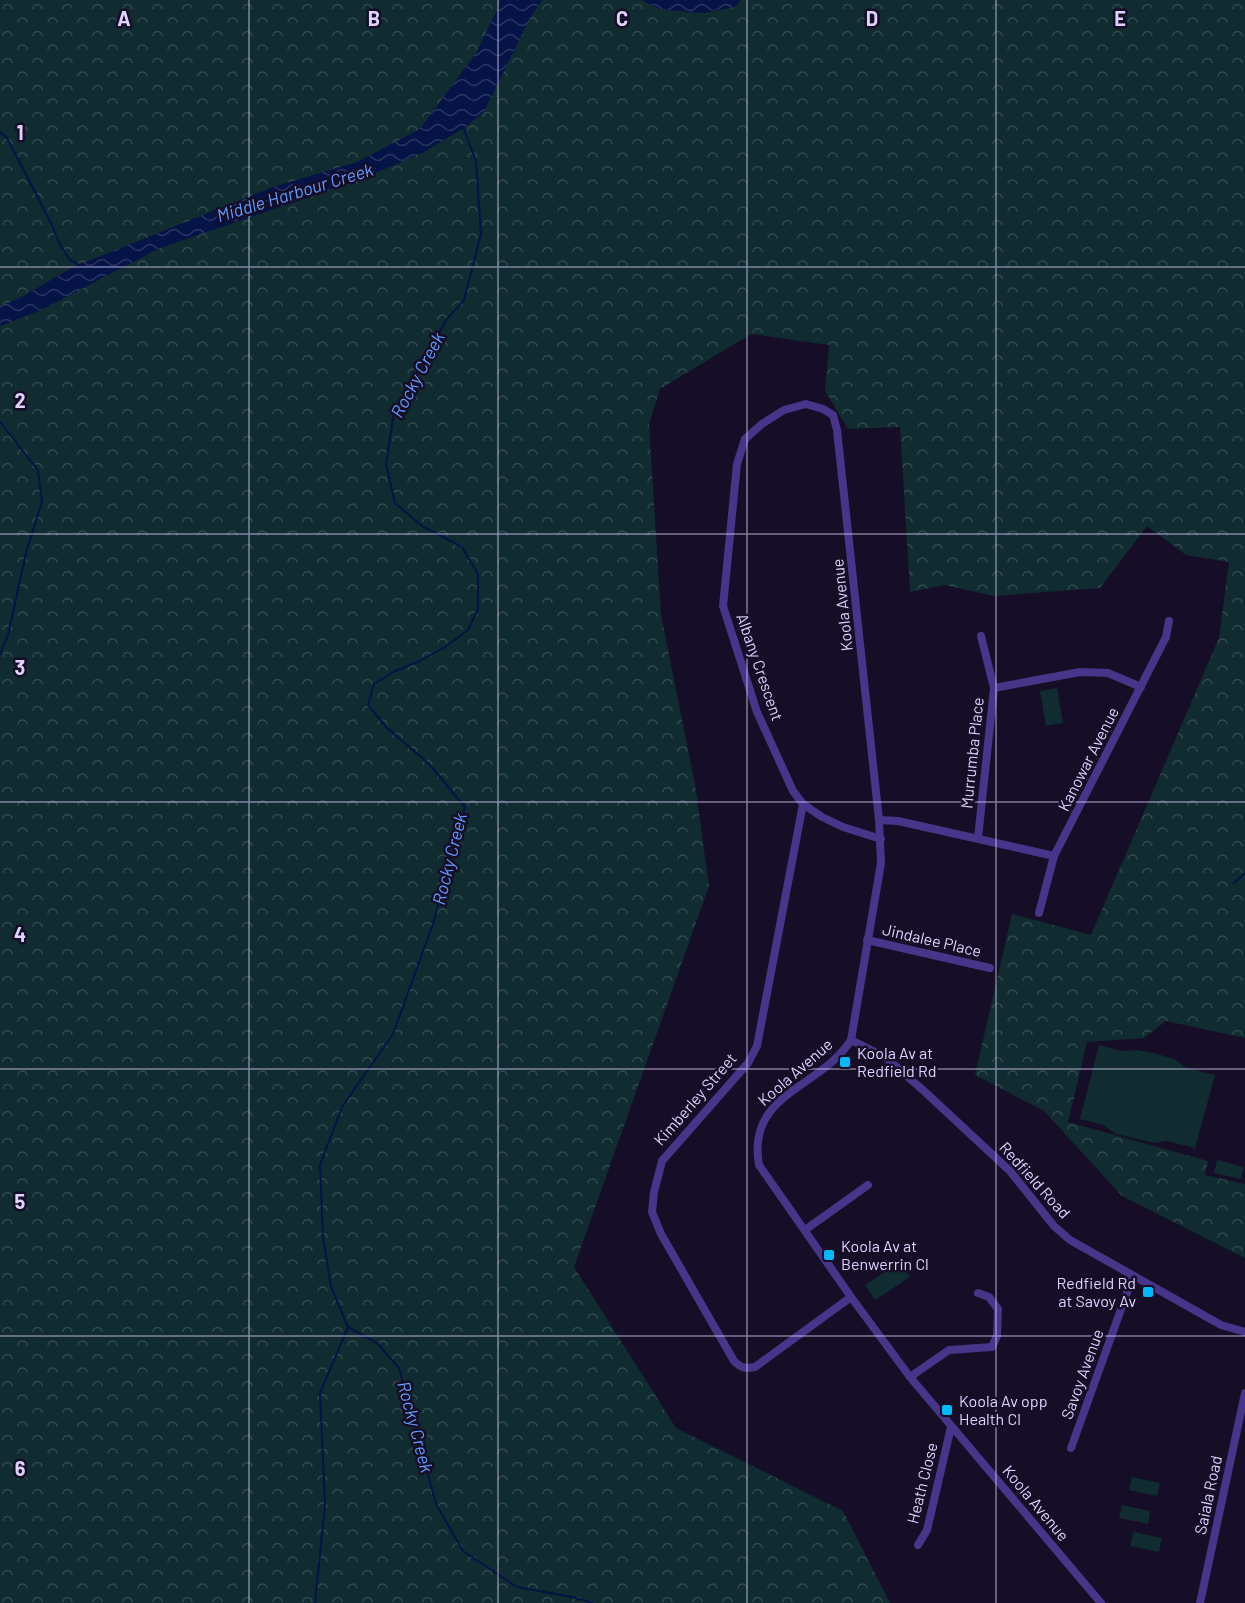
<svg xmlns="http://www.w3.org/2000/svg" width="1245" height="1603" font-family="Barlow,sans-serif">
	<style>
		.forest { fill: url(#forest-crowns) }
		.pitch { fill: #102c31 }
		.water { fill: url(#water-waves) }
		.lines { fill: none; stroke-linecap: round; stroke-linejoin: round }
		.stream { stroke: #061346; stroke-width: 2 }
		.minor { stroke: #463588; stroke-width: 8 }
		.grid { fill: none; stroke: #dfd2ff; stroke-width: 1.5; stroke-opacity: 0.55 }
		.poi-dot { fill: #00bafd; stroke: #160d26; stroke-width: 2 }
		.labels { text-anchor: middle; stroke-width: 5; stroke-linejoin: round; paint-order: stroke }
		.street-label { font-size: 16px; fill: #dfd2ff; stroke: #160d26 }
		.poi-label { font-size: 16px; fill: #dfd2ff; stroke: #160d26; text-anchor: start }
		.water-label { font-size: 18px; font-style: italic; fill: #609bff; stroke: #160d26 }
		.grid-label { font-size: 20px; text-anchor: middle; font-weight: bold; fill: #dfd2ff; stroke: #160d26; stroke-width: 5; stroke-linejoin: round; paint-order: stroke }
	</style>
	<defs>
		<pattern id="forest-crowns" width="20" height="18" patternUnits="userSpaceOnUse" patternTransform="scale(1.5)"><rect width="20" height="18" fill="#102c31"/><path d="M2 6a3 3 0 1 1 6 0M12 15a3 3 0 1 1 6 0" fill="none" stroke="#324a50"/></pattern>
		<pattern id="water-waves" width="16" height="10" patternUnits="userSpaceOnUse" patternTransform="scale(1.5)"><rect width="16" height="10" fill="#061346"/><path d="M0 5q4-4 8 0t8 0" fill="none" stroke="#2a3462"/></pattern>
	</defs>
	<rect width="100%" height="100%" fill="#160d26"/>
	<polygon class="forest" points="0,0 642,0 660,9 705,13 734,7 741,0 1245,0 1245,1038 1166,1021 1144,1038 1087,1042 1068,1122 1208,1161 1205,1175 1245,1184 1245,1258 1122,1196 1044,1111 975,1075 1012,914 1091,935 1219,638 1229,562 1186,555 1147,526 1100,588 994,596 944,585 910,592 900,427 848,429 825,391 829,345 751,334 660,389 649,424 661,615 695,784 709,886 574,1267 676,1428 843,1511 890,1603 0,1603"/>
	<g class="pitch">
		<polygon points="1057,688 1063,723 1046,726 1040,691"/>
		<polygon points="1099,1045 1122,1051 1137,1050 1154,1053 1174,1059 1187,1068 1215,1075 1195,1148 1167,1141 1154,1143 1133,1138 1116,1134 1103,1125 1080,1119"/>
		<polygon points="1217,1160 1244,1167 1241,1179 1214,1173"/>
		<polygon points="900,1262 910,1277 875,1300 865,1285"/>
		<polygon points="1132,1477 1160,1483 1157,1496 1129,1490"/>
		<polygon points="1122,1505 1150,1511 1148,1524 1119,1518"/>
		<polygon points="1133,1532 1162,1538 1159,1552 1130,1546"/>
	</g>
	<g class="water">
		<polygon points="500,0 542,0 530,18 484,112 464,128 422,153 362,179 160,248 39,311 0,326 0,306 22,297 71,268 273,187 357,162 420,129 476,53 499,6"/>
		<polygon points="642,0 741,0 734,7 699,13 660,9"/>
	</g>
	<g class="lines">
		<g class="stream">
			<polyline points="463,127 476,161 481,234 464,300 447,319 394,413 386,464 395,503 422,526 462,547 478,574 478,609 468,630 445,647 420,661 395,671 374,684 368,705 387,728 429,764 465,807 433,924 393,1034 342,1107 320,1165 323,1237 331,1287 348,1327 377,1343 399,1368 436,1504 463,1551 517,1587 572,1597 592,1603"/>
			<polyline points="0,132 7,138 51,223 60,245 70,260 81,266"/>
			<polyline points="0,422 38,470 42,501 26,553 8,635 0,654"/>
			<polyline points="1234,883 1245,873"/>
			<polyline points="315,1603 325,1505 320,1393 348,1327"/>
		</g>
		<g class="minor">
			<polyline points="994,688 1080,672 1108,673 1141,687"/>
			<path d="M 803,804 L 757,1046 L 748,1063 L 662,1161 L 654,1192 L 652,1212 L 661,1234 L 734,1361 C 741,1368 745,1369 755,1367 L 851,1297"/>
			<polyline points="879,820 898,821 1054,856"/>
			<polyline points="978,838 994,688 981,636"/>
			<path d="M 881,839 L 843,827 L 822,817 L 803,804 L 793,791 L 757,712 L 723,606 L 737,464 L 745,439 L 762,424 L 784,410 L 806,404 L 823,409 L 833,415 L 837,430 L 879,820 L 881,863 L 851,1040 C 820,1089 746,1093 759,1165 L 851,1297 L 910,1377 L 1101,1603"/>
			<polyline points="1039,913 1054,856 1166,637 1169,621"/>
			<polyline points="867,940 990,968"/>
			<polyline points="851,1040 885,1057 924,1091 1010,1171 1054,1226 1070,1240 1221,1325 1245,1332"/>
			<polyline points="805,1230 868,1185"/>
			<polyline points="910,1377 949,1350 992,1347 997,1336 998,1309 989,1297 978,1293"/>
			<polyline points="1071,1448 1133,1276"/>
			<polyline points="918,1545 927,1530 951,1427"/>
			<polyline points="1200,1603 1245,1393"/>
		</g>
	</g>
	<path class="grid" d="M 249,0 L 249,1603M 498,0 L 498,1603M 747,0 L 747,1603M 996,0 L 996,1603M 0,267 L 1245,267M 0,534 L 1245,534M 0,802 L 1245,802M 0,1069 L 1245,1069M 0,1336 L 1245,1336"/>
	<g class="poi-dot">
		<rect x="839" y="1056" width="12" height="12" rx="3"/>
		<rect x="823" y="1249" width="12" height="12" rx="3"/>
		<rect x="1142" y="1286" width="12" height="12" rx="3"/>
		<rect x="941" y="1404" width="12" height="12" rx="3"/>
	</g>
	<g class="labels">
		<g class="street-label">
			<text transform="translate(842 605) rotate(-96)" y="6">Koola Avenue</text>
			<text transform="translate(760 667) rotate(71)" y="6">Albany Crescent</text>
			<text transform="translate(972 753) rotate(-84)" y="6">Murrumba Place</text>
			<text transform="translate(1088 759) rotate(-63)" y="6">Kanowar Avenue</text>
			<text transform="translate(932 940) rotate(13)" y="6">Jindalee Place</text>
			<text transform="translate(795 1072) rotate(-41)" y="6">Koola Avenue</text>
			<text transform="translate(695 1099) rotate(-49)" y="6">Kimberley Street</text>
			<text transform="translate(1035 1180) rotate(48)" y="6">Redfield Road</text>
			<text transform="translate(1082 1374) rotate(-70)" y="6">Savoy Avenue</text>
			<text transform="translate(922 1483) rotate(-76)" y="6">Heath Close</text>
			<text transform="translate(1208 1495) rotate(-78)" y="6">Saiala Road</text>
			<text transform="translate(1036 1503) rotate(50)" y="6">Koola Avenue</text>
		</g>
		<g class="poi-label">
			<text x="857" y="1059">Koola Av at<tspan x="857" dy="18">Redfield Rd</tspan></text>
			<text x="841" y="1252">Koola Av at<tspan x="841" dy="18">Benwerrin Cl</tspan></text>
			<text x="1136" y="1289" text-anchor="end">Redfield Rd<tspan x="1136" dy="18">at Savoy Av</tspan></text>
			<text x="959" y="1407">Koola Av opp<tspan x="959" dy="18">Health Cl</tspan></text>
		</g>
		<g class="water-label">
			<text transform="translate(295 193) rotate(-17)" y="6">Middle Harbour Creek</text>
			<text transform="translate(418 375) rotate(-62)" y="6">Rocky Creek</text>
			<text transform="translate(450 859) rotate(-76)" y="6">Rocky Creek</text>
			<text transform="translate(415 1427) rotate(75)" y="6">Rocky Creek</text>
		</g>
	</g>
	<g class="grid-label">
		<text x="124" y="26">A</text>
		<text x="374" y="26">B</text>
		<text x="622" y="26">C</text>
		<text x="872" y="26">D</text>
		<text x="1120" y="26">E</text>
		<text x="20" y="140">1</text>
		<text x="20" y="408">2</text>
		<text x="20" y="675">3</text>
		<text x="20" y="942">4</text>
		<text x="20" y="1209">5</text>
		<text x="20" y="1476">6</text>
	</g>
</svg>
